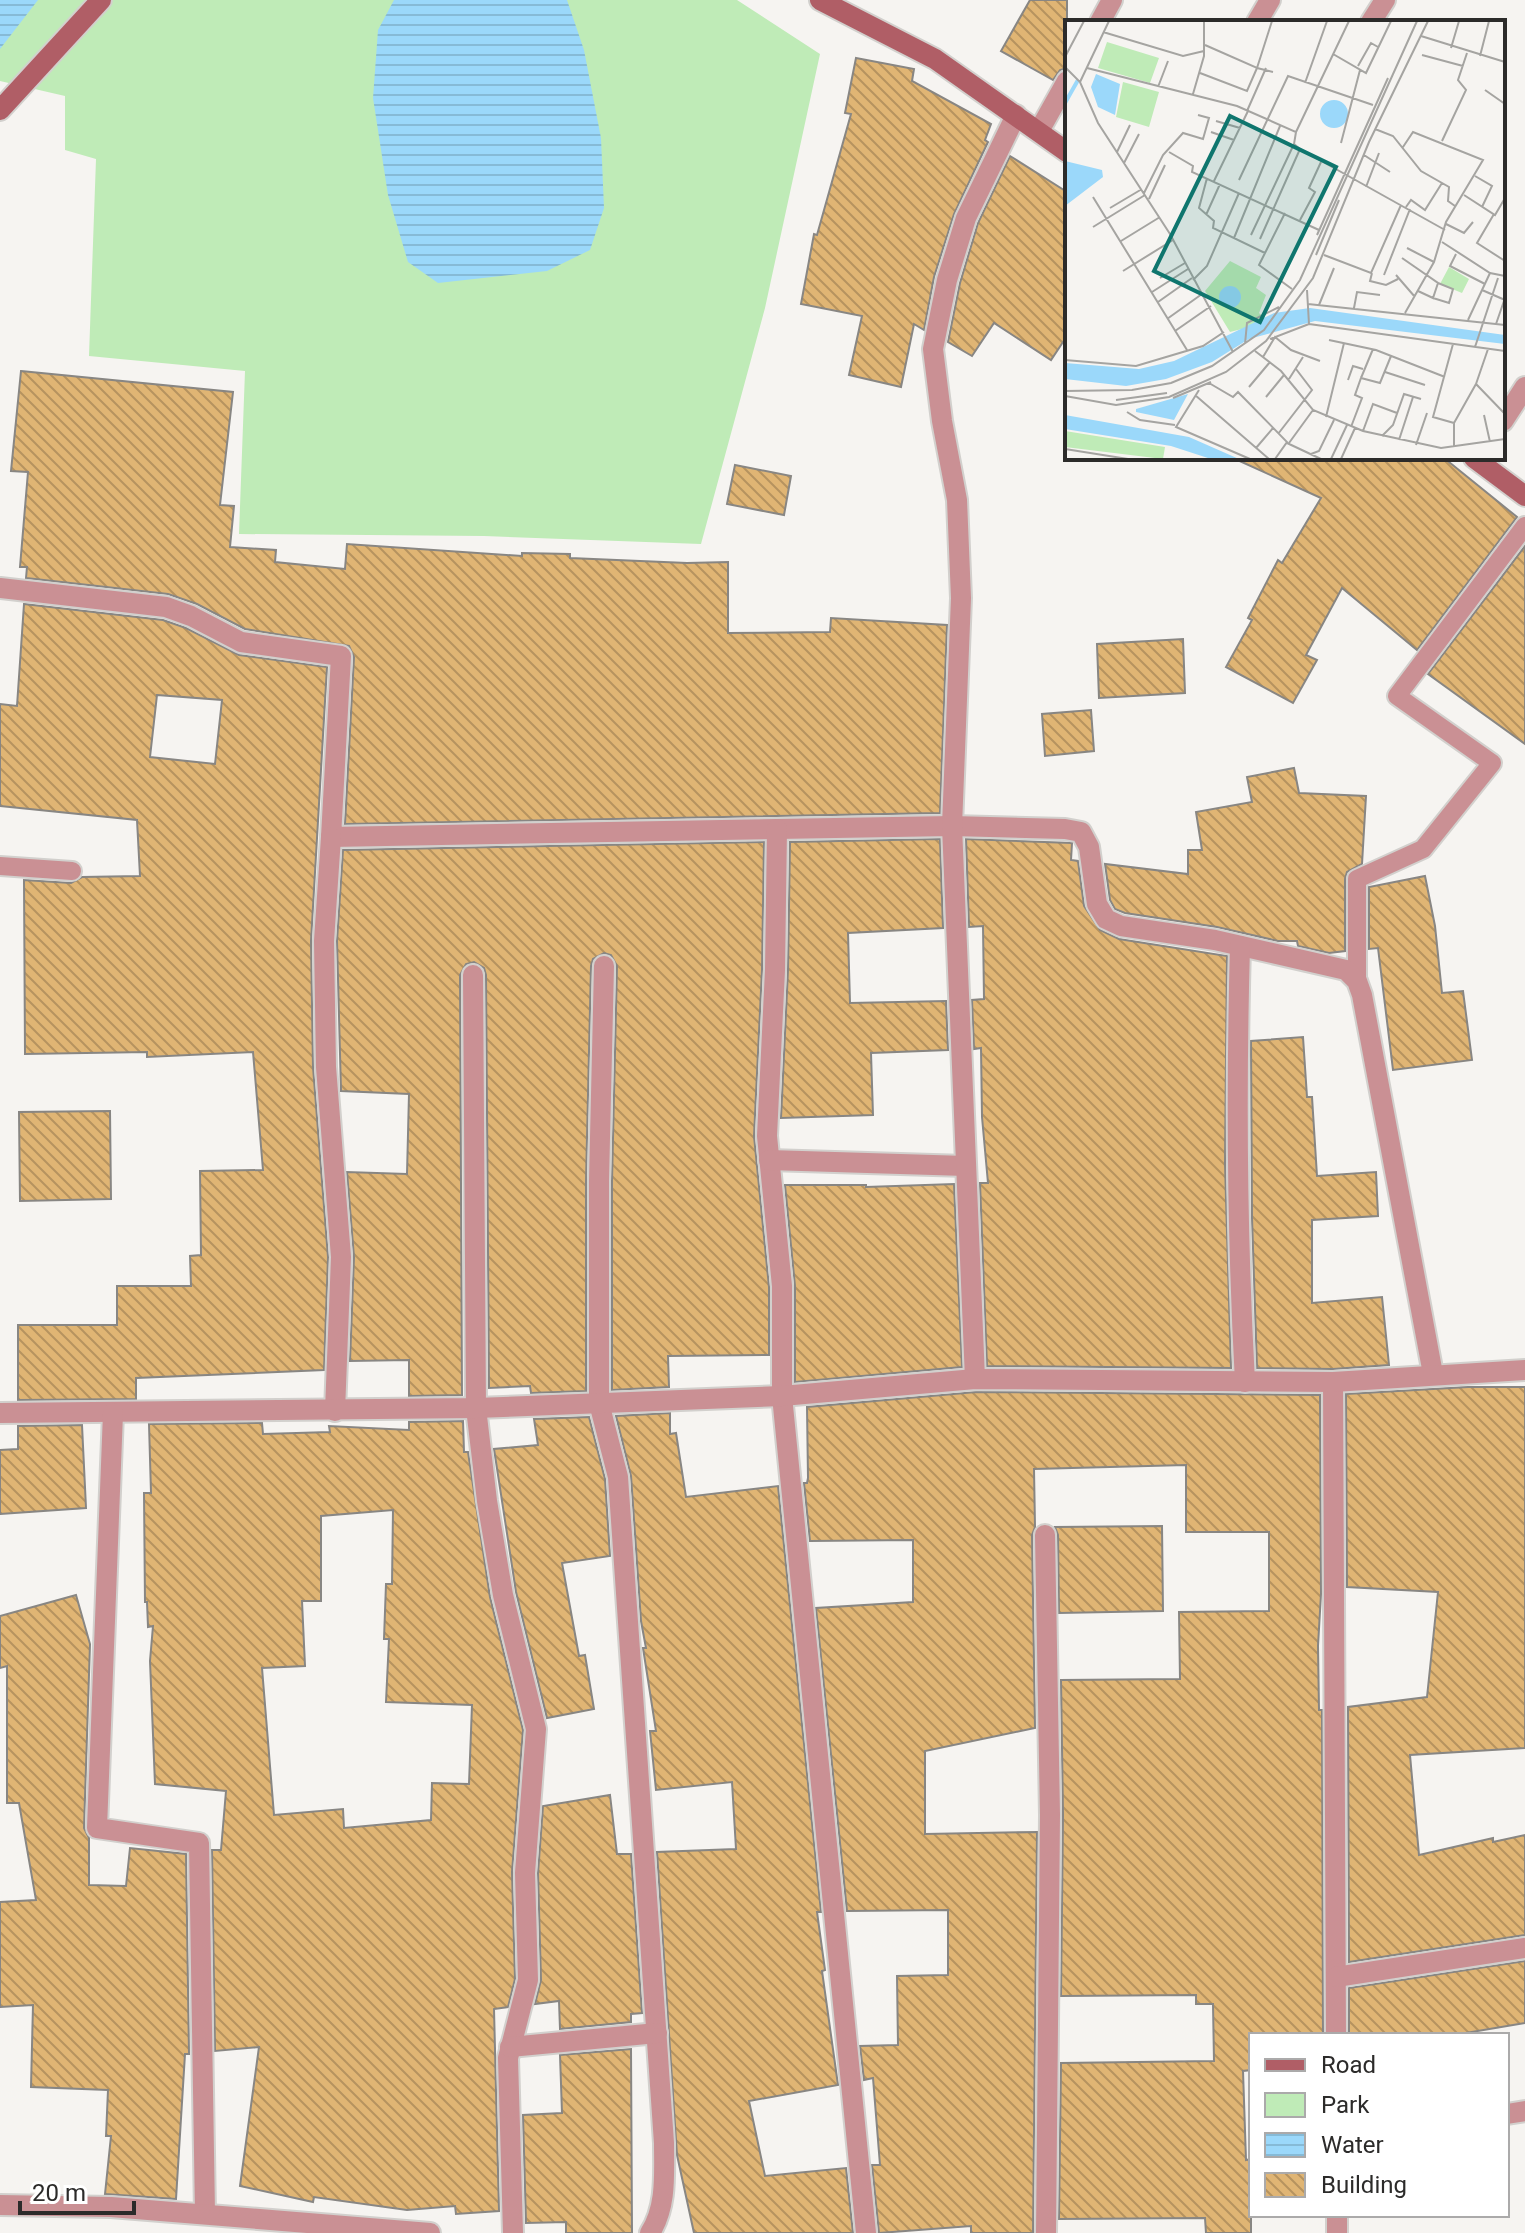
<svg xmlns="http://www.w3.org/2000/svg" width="1525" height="2233" font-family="Roboto,sans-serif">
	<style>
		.park { fill: #bfebb7 }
		.water { fill: url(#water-rules) }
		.building { fill: url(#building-back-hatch); stroke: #888683; stroke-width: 2; fill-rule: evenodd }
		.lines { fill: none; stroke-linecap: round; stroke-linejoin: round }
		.lane-casing { stroke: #d2d0cd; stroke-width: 22 }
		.street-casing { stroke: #d2d0cd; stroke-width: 24 }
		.secondary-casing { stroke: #d2d0cd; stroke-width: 24 }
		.lane { stroke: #ca9094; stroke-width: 18 }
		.street { stroke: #ca9094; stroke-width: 20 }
		.secondary { stroke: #b05e66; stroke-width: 20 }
		.inset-river { fill: none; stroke: #9bd8fa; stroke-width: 4 }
		.inset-road { fill: none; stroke: #a5a4a1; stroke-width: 2 }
		.view { fill: #0f766e; fill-opacity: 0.15; stroke: #0f766e; stroke-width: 4 }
		.inset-edge { fill: none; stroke: #2c2b2a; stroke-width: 4 }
	</style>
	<defs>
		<pattern id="water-rules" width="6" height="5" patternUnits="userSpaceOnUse" patternTransform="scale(2)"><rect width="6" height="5" fill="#9bd8fa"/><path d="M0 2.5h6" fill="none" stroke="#86bad6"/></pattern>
		<pattern id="building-back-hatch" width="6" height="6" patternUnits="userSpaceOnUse" patternTransform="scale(2)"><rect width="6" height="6" fill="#e0b574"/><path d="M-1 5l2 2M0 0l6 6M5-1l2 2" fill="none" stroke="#b6935f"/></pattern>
	</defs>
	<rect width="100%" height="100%" fill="#f6f4f1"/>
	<polygon class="park" points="0,0 737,0 820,54 765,308 701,544 484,536 239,534 245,371 89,356 96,159 65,150 65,96 0,81"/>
	<g class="water">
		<polygon points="0,0 38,0 0,49"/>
		<polygon points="394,0 567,0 584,50 601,138 604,208 590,250 547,271 438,283 408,262 388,195 373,98 378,30"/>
	</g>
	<g class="building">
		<polygon points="1030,0 1067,0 1067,68 1060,70 1053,80 1001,51"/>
		<polygon points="856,58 914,69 912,81 991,124 985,140 988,142 954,214 934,277 924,330 914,324 901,387 849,375 862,316 801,304 814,234 817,235 851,114 845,113"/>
		<polygon points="1010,156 1067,192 1067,336 1051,360 994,323 972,356 948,342 960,283 978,223"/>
		<polygon points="21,371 233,392 220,505 234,506 230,547 276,550 275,562 345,569 347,544 522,556 522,553 570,554 570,558 687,563 728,562 728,633 830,632 831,618 947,625 940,813 345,824 354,657 349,646 245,629 197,604 168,594 26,578 27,567 20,567 28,472 11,471"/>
		<polygon points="1233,458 1444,458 1517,517 1417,650 1342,588 1306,655 1317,660 1293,703 1226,667 1252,620 1248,618 1278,560 1282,563 1321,498"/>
		<polygon points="735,465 791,476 784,515 727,504"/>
		<polygon points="1525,546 1525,744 1428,674"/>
		<path d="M 24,604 L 163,620 L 186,628 L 239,655 L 327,667 L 311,941 L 313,1067 L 328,1257 L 324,1370 L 136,1378 L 136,1399 L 18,1400 L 18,1325 L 117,1325 L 117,1286 L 191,1286 L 190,1256 L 201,1255 L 200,1171 L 263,1170 L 253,1052 L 147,1057 L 147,1052 L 25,1054 L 24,880 L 71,883 L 82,877 L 140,876 L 137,820 L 0,806 L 0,704 L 17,706 ZM 157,695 L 222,700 L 215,764 L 150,757 Z"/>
		<polygon points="1183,639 1185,693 1099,698 1097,644"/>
		<polygon points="1091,710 1094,751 1045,756 1042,714"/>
		<polygon points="1294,768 1299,793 1366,796 1362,864 1347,872 1345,879 1345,951 1329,953 1298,946 1297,941 1278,941 1217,927 1125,913 1115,909 1110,900 1105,864 1188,874 1188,850 1202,850 1196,812 1252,802 1247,777"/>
		<polygon points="940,839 943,928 848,933 850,1003 946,1001 948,1050 871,1053 873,1115 781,1118 788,970 790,842"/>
		<polygon points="966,839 1072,843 1071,860 1078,861 1084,906 1100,930 1119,939 1227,956 1225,1164 1231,1368 987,1366 980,1183 988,1183 982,1117 981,1048 974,1049 972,1000 984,999 983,926 969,927"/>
		<polygon points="764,842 762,970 754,1136 769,1287 769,1355 668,1356 669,1387 612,1390 612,1181 617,966 611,955 604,953 593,959 591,966 586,1181 586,1391 531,1393 530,1386 489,1388 486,975 484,968 474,962 466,964 460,975 462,1395 409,1396 409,1360 350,1361 354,1257 347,1172 407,1174 409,1094 341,1091 337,941 343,850"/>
		<polygon points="1425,876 1435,926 1442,993 1463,991 1472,1060 1393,1070 1378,948 1369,949 1369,887"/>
		<polygon points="1303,1037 1307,1097 1312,1097 1317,1176 1376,1172 1378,1216 1312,1220 1312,1303 1382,1297 1389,1365 1333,1369 1257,1368 1252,1218 1251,1041"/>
		<polygon points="110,1111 111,1199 20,1201 19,1112"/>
		<polygon points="954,1184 962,1367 795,1382 795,1286 785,1185 866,1185 866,1187"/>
		<polygon points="1468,1387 1525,1387 1525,1748 1410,1755 1419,1855 1493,1838 1493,1842 1525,1835 1525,1935 1349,1962 1348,1707 1427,1697 1438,1592 1347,1587 1346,1394"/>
		<polygon points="976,1392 1320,1395 1321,1594 1318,1646 1319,1710 1322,1710 1323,2035 1251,2035 1251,2070 1243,2071 1246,2160 1251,2159 1251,2233 1206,2233 1205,2218 1059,2219 1061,2063 1214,2061 1213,2004 1196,2004 1196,1995 1061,1996 1063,1815 1061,1680 1180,1679 1179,1612 1269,1611 1269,1532 1186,1532 1186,1465 1034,1469 1035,1527 1032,1535 1035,1728 925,1751 925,1834 1037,1832 1033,2233 971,2233 971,2226 879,2233 872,2165 880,2165 873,2078 864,2080 860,2046 898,2045 897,1976 948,1975 948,1910 847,1911 816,1608 913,1602 913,1540 810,1541 804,1483 807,1483 808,1478 807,1407"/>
		<polygon points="670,1413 670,1434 676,1433 686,1497 778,1486 821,1912 817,1912 825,1970 822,1971 838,2085 749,2101 765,2176 846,2168 853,2233 694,2233 677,2155 657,1852 736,1849 732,1782 656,1790 650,1731 656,1731 643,1648 646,1648 641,1621 631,1476 616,1416"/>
		<polygon points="589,1417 605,1479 610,1556 562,1563 579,1656 585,1655 594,1709 547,1718 516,1592 494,1449 538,1445 534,1419"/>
		<path d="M 463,1421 L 464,1452 L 468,1452 L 490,1597 L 523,1730 L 512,1872 L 515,1979 L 508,2007 L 494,2009 L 499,2211 L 456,2214 L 455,2206 L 407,2210 L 314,2197 L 313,2202 L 240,2186 L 259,2047 L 215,2051 L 212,1850 L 221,1850 L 226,1791 L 155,1784 L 150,1661 L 153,1626 L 148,1627 L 147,1602 L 145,1602 L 144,1493 L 151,1493 L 149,1424 L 262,1423 L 263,1434 L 330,1432 L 329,1426 L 409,1430 L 409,1422 ZM 393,1510 L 392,1584 L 386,1584 L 384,1639 L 389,1639 L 386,1702 L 472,1705 L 469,1784 L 432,1783 L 431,1820 L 344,1828 L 343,1809 L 274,1815 L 262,1668 L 305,1666 L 302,1601 L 321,1601 L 321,1516 Z"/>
		<polygon points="82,1425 86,1508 0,1514 0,1450 18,1449 18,1426"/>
		<polygon points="1162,1526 1163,1611 1059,1613 1058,1535 1055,1527"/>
		<polygon points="76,1595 90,1644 84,1828 89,1838 89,1885 126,1886 130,1848 186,1854 189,2054 185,2054 176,2199 105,2194 111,2136 106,2136 108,2090 31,2087 33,2005 0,2007 0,1902 36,1900 19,1803 7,1803 7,1666 0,1668 0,1616"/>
		<polygon points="610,1795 617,1854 631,1854 642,2013 631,2014 631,2022 560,2029 559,2001 535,2004 541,1980 538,1873 543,1806"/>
		<polygon points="1525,1961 1525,2023 1454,2035 1349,2035 1349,1988"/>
		<polygon points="631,2049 632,2233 566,2233 566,2222 526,2223 523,2115 562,2113 560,2055"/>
	</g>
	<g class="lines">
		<g class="lane-casing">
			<g id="lane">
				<polyline points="0,866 72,871"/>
				<polyline points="1357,981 1357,879 1423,849 1492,763 1397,696 1525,526"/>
			</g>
		</g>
		<g class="street-casing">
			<g id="street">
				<polyline points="1100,22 1112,0"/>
				<polyline points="1257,22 1270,0"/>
				<polyline points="1371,22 1385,0"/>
				<polyline points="1039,131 1067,81"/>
				<polyline points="1503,421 1525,387"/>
				<polyline points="0,588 166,607 191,616 241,642 341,656 331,837 952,826 1065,829 1081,832 1089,847 1097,904 1106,919 1121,926 1215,940 1346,970 1357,981 1362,995 1433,1374"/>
				<polyline points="777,829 775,970 767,1136 782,1286 782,1396 866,2233"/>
				<polyline points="331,837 324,941 326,1067 341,1257 335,1411"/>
				<path d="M 1240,946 C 1236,1091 1237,1236 1245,1382"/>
				<path d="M 604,966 L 599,1181 L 599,1403 L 618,1477 L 664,2143 C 664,2174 667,2206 650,2233"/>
				<polyline points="473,975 476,1408 487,1501 503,1595 536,1729 525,1873 528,1980 508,2058 513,2233"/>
				<polyline points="769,1160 966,1166"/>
				<polyline points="975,1379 952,826 961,598 957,500 942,421 933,349 947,280 966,218 1016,115"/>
				<polyline points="1333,1382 1336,2035"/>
				<polyline points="0,1413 476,1408 782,1396 975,1379 1333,1382 1525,1370"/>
				<polyline points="113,1413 97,1828 199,1843 205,2214"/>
				<polyline points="1045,1535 1050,1815 1046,2233"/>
				<polyline points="1336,1977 1525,1948"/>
				<polyline points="510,2047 657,2033"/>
				<polyline points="1507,2114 1525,2111"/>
				<polyline points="0,2205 111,2207 430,2233"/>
				<polyline points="1337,2215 1337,2233"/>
			</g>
		</g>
		<g class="secondary-casing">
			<g id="secondary">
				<polyline points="820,0 935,59 1067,152"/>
				<polyline points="0,110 101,0"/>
				<polyline points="1474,458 1525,496"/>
			</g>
		</g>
		<use href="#lane" class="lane"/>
		<use href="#street" class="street"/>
		<use href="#secondary" class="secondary"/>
	</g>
	<g transform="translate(1065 20)">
		<rect width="440" height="440" fill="#f6f4f1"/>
		<path d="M 0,411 L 100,427 L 98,439 L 0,427 Z" fill="#bfebb7"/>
		<path d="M 42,22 L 94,38 L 85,63 L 33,48 ZM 58,62 L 94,72 L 84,107 L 51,97 ZM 165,241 L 196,257 L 191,268 L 201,275 L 194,293 L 204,302 L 165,312 L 140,271 ZM 384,247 L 404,259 L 397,273 L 375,264 Z" fill="#bfebb7"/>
		<path d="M 31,54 L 55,64 L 50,95 L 33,87 L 26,67 ZM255 94a14 14 0 1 1 28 0a14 14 0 1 1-28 0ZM 0,141 L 37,150 L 38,157 L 0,186 ZM154 277a11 11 0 1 1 22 0a11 11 0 1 1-22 0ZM 245,288 L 440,315 L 440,324 L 250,301 L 184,319 L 147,342 L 101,359 L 61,366 L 0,359 L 0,343 L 74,349 L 109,341 L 209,293 ZM 123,374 L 109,400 L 71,392 L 71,389 ZM 0,395 L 124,417 L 174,439 L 146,439 L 106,426 L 0,409 Z" fill="#9bd8fa"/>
		<path class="inset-river" d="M 0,83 L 13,60"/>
		<path class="inset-road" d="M 38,12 L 118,36 L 139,31M 356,16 L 440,42M 140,25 L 192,48 L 207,1M 386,28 L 394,1M 268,34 L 301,53 L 326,1M 357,35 L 398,46M 415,36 L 424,1M 0,37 L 19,1M 293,46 L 306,23 L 313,27M 0,47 L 15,62 L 33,103 L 105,214 L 168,332M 22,48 L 172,86 L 231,112 L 229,124 L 235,129 L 380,210M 135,53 L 182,71 L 192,48 L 208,52M 15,62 L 44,1M 240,63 L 262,1M 93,67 L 103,41M 420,70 L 440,84M 128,74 L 139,36 L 139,1M 182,91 L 201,48M 151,101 L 175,108M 310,109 L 328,116 L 356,151 L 384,167 L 383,181 L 390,186M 146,112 L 169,120M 231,112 L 284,1M 377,121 L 401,70 L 393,60 L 402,33M 276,123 L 295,50M 338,127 L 348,112 L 418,140 L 381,202 L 369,242 L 340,293M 52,132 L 65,105M 104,132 L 128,146 L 127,152 L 254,210M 299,135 L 325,152M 59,143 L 74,114M 410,156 L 427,166 L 417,187M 142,158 L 134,188 L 149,201 L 148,208 L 200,233 L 194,245 L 227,269M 174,160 L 223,56 L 308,85M 149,161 L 183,91M 301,167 L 314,133M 79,173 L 98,135 L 118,113 L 138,119 L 144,98 L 133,95M 399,175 L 430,195 L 440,178M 28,177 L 122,330M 84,179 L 100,145M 341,187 L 346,180 L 360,190 L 377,163M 45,188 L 77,169M 429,194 L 412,223 L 440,241M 141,195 L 155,164M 235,200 L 250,172 L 244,168 L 256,142M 381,204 L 399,213 L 408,202M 28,207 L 80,175M 186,215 L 229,124M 252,215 L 323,58M 169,218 L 215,106M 195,219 L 235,129M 56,221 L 95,197M 377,222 L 425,253 L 440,256M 342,228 L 369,242M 200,233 L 220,193M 391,234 L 385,246 L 420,264M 251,235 L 274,180M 259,235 L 306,253 L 336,185M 337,238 L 373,263 L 368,278 L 353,271M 58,251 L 108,220M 307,253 L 305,261 L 321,265 L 333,259M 319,255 L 345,189M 331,255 L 350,277M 95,258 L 120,243M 128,260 L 142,246 L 174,173M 417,270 L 440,280M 87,272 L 123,249M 368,278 L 384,283 L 388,269 L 373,263M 93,282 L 127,258M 243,284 L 440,305M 254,285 L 269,248M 289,288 L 292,272 L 315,275M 102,299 L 137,274M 403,300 L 425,253M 244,304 L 440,331M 431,304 L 440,278M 110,311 L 146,286M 205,319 L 244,304 L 242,270M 264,320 L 311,330 L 380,357M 180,324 L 182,303 L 214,287M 388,324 L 368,397 L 389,403M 410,327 L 433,258M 190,331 L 216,351 L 248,390 L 298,411 L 376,428 L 440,419M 198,337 L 210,317 L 226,330 L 255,341M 0,340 L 71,346 L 138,326 L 159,312M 320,352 L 360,365M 296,358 L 308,329M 224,359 L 238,337M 283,360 L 288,346 L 298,349M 144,363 L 168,377 L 173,372 L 222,422 L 210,439M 411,364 L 423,329M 184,367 L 205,342M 134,370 L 111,407 L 185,439M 0,371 L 67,370 L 106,363 L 147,346 L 199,310 L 235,260 L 352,1M 130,375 L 204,439M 0,376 L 51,385 L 104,377 L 161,352 L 201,321 L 248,258 L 304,122 L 363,1M 201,377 L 219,355M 108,378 L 146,362M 51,380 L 102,373M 62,392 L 75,400 L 110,405M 419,395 L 425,422M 261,397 L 279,323M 286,407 L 297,378 L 290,375 L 296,358 L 315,363 L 326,336M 298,411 L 308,384 L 332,393M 213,414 L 247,370 L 231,349M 317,416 L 328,405 L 339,374 L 356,379M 334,420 L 348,377M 222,423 L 256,439M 224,423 L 248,390M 351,425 L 362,393M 389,426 L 389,403 L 411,364 L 440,394M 191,428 L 208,408M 0,429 L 63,439M 246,434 L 254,431 L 269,400M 266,439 L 282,405M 276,439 L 290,408"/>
		<path class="view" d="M 165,96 L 271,147 L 195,302 L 89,251 Z"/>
		<rect width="440" height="440" class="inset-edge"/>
	</g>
	<rect x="1249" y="2033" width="260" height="184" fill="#ffffff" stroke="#abaaaa" stroke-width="2"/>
	<rect x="1265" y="2059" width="40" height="12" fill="#b05e66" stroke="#abaaaa" stroke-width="2"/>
	<text x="1321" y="2073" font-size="24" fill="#2c2b2a">Road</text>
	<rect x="1265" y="2093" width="40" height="24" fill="#bfebb7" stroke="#abaaaa" stroke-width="2"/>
	<text x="1321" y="2113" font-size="24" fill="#2c2b2a">Park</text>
	<rect x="1265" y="2133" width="40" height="24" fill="url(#water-rules)" stroke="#abaaaa" stroke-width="2"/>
	<text x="1321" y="2153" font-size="24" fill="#2c2b2a">Water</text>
	<rect x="1265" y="2173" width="40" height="24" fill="url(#building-back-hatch)" stroke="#abaaaa" stroke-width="2"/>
	<text x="1321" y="2193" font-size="24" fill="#2c2b2a">Building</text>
	<path d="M20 2201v12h114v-12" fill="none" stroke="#2c2b2a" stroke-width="4"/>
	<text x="32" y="2201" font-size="24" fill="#2c2b2a" stroke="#ffffff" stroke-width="6" paint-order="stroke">20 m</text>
</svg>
